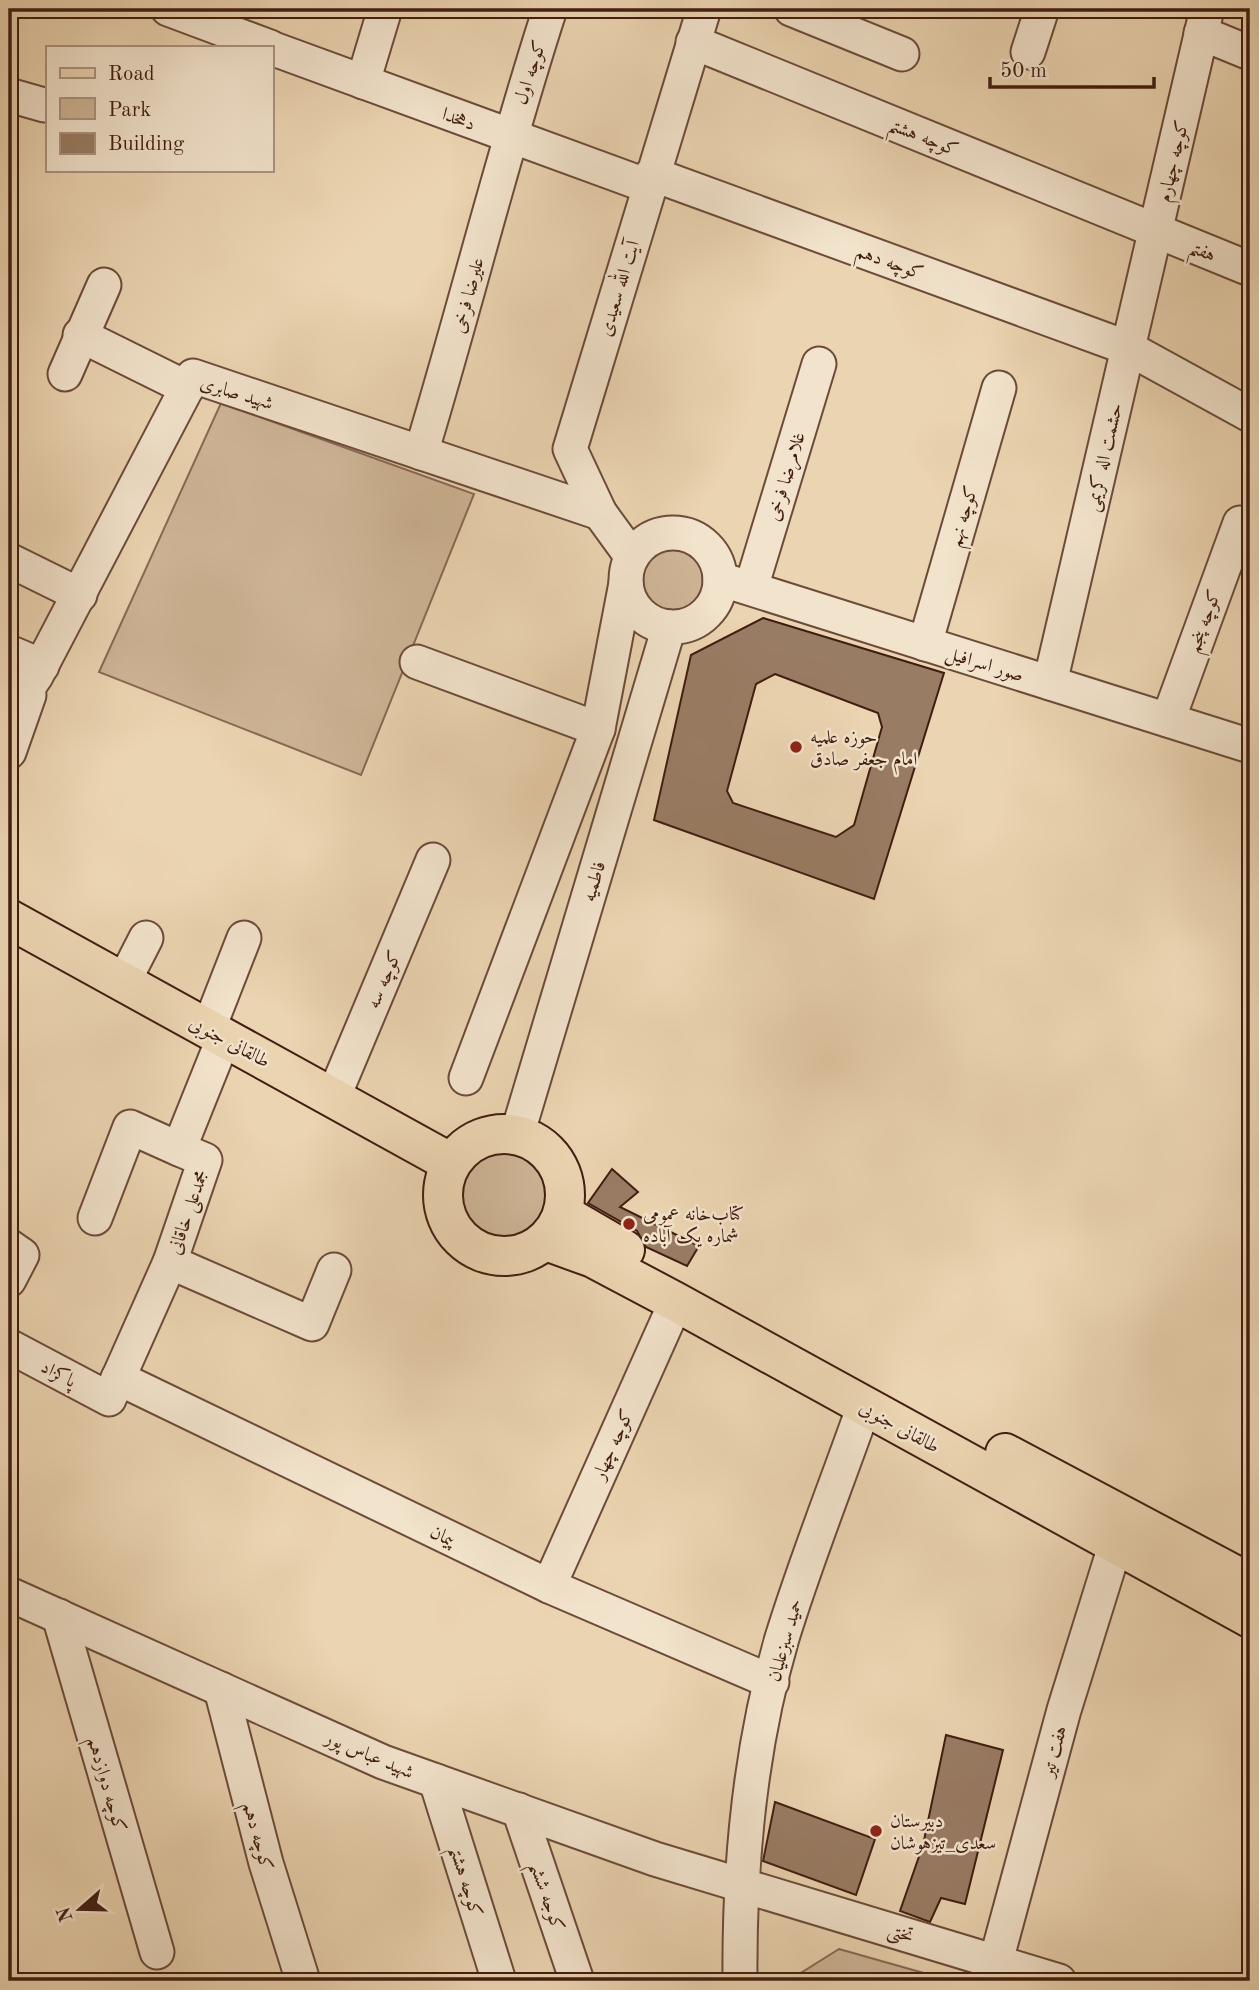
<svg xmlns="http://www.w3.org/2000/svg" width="1259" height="1990" font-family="'Old Standard TT',Amiri,serif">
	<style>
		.green { fill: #ceb596; stroke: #886954; stroke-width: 2 }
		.building { fill: #997c64; stroke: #411d11; stroke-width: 2; fill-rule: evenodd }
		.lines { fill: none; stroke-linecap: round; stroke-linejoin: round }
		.minor-casing { stroke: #6c4b39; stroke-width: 37 }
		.major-casing { stroke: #411d11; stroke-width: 42 }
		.minor { stroke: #f2e3cc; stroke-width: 33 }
		.major { stroke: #ebd4b1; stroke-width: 38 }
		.poi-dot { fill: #8f2418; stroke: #f2e3cc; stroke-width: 2.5 }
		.labels { text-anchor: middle; stroke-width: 5; stroke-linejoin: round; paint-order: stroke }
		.street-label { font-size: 19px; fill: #411d11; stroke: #f2e3cc }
		.poi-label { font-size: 19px; fill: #411d11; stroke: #f2e3cc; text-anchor: start }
	</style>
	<rect width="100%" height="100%" fill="#ebd4b1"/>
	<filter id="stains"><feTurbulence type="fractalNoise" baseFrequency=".00286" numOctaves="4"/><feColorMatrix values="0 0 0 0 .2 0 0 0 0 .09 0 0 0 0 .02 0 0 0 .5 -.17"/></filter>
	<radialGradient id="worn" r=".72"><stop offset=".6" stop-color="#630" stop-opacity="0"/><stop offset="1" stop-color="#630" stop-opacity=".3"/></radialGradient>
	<g class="green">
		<polygon points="221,403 474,494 361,775 99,672"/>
		<circle cx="674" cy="580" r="34"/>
		<circle cx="502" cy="1195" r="47"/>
		<polygon points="839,1949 952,1981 788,1981"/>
	</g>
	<g class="building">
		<path d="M 763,618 L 944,673 L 874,899 L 654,820 L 691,655 ZM 775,674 L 878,713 L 882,727 L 854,825 L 836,837 L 733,803 L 727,791 L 756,684 Z"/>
		<polygon points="612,1169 638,1192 620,1207 699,1246 687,1266 646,1247 637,1231 588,1203"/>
		<polygon points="946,1735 1003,1750 965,1904 941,1898 930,1922 900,1911 923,1845"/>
		<polygon points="775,1802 875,1839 856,1895 763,1861"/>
	</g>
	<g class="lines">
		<g class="minor-casing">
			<g id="minor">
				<polyline points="168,9 270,47"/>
				<polyline points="791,9 902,54"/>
				<polyline points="1201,33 1250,53"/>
				<polyline points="693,42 1250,269"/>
				<polyline points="271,48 648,186"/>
				<polyline points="1028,52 1042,9"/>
				<polyline points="363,82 385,9"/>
				<polyline points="9,95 44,105"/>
				<polyline points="652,174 1128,348 1250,415"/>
				<polyline points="80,335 187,388"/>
				<polyline points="65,374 104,285"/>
				<path d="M 421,453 C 466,305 502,156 550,9"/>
				<circle cx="673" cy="580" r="47"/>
				<polyline points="632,557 600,513 570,449 704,9"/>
				<polyline points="9,560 80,595"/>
				<polyline points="720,579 1250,746"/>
				<polyline points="751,588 819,364"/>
				<polyline points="925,644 999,388"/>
				<polyline points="9,652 42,666"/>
				<polyline points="417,662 598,729"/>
				<polyline points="1050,683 1207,9"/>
				<polyline points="9,715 36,676 193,376 600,513"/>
				<polyline points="1168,720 1240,523"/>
				<polyline points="9,752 29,695"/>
				<polyline points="123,983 146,938"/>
				<polyline points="208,1030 244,938"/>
				<polyline points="466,1078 598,729 626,583"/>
				<polyline points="333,1098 433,860"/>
				<polyline points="517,1135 669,627"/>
				<polyline points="95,1218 130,1127 179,1149"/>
				<polyline points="9,1246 22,1255 9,1280"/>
				<polyline points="170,1262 312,1324 334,1270"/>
				<polyline points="9,1346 109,1399 170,1262 205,1160 179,1149 224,1037"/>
				<polyline points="118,1378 549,1586 772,1682"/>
				<polyline points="549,1586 676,1302"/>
				<polyline points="9,1594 383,1762 655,1859 1059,1981"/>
				<polyline points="59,1616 157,1952"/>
				<polyline points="221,1689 266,1863 303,1981"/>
				<polyline points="436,1781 499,1981"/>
				<polyline points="519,1810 577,1981"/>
				<polyline points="996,1961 1064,1710 1116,1543"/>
				<path d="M 740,1981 C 739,1868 750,1747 782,1638 C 806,1560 837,1483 864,1406"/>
			</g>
		</g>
		<g class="major-casing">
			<g id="major">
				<polyline points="9,919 451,1163"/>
				<circle cx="504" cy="1195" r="61"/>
				<polyline points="563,1214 625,1250"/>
				<polyline points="546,1241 593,1258 676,1302 1250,1618"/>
				<polyline points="1005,1453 1250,1583"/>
			</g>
		</g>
		<use href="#minor" class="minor"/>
		<use href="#major" class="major"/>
	</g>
	<g class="poi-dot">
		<circle cx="796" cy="747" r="7"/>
		<circle cx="629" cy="1224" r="7"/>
		<circle cx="876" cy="1831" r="7"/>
	</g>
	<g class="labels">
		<g class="street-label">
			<text transform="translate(529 72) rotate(-72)" y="7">کوچه اول</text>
			<text transform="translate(459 118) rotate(20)" y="7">دهخدا</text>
			<text transform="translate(924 136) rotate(22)" y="7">کوچه هشتم</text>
			<text transform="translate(1172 161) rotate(-77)" y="7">کوچه چهارم</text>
			<text transform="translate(1203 250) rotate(22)" y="7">هفتم</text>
			<text transform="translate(890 261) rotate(20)" y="7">کوچه دهم</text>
			<text transform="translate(618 288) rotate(-73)" y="7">آیت الله سعیدی</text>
			<text transform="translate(467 295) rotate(-75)" y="7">علیرضا فرخی</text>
			<text transform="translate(237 392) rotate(17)" y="7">شهید صابری</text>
			<text transform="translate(1103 457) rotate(-77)" y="7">حشمت اله کریمی</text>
			<text transform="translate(785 476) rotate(-73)" y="7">غلامرضا فرخی</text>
			<text transform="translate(962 516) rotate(-74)" y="7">کوچه نهم</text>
			<text transform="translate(1203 621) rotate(-70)" y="7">کوچه پنجم</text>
			<text transform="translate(985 663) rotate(17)" y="7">صور اسرافیل</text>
			<text transform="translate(593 881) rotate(-73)" y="7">فاطمیه</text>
			<text transform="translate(383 979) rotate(-67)" y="7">کوچه سه</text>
			<text transform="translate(230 1041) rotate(28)" y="7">طالقانی جنوبی</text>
			<text transform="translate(187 1212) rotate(-71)" y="7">مجمدعلی خاقانی</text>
			<text transform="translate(59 1373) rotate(28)" y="7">پاکزاد</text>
			<text transform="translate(900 1426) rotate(29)" y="7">طالقانی جنوبی</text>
			<text transform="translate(612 1444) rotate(-66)" y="7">کوچه چهار</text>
			<text transform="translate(443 1535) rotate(26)" y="7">پیمان</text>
			<text transform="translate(784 1640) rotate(-74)" y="7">حمید سبزعلیان</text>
			<text transform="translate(1053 1751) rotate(-75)" y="7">هفت تیر</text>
			<text transform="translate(370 1754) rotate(23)" y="7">شهید عباس پور</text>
			<text transform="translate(108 1784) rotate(74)" y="7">کوچه دوازدهم</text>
			<text transform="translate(259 1836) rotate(75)" y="7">کوچه دهم</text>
			<text transform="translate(467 1881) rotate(73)" y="7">کوچه هشتم</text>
			<text transform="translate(548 1896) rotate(71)" y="7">کوجه ششم</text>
			<text transform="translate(901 1932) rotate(17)" y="7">تختی</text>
		</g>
		<g class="poi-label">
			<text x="810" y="743">حوزه علمیه<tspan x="810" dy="22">امام جعفر صادق</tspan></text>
			<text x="643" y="1220">کتاب‌خانه عمومی<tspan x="643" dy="22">شماره یک آباده</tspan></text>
			<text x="890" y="1827">دبیرستان<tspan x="890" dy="22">سعدی_تیزهوشان</tspan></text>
		</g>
	</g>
	<rect width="1259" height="1990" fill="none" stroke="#ebd4b1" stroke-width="35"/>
	<rect x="10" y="10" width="1238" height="1969" fill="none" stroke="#411d11" stroke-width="3.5"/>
	<rect x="18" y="18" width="1224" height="1955" fill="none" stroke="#411d11" stroke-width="2"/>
	<rect x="46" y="46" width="228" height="126" fill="#f2e3cc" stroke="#ab9481" stroke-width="2"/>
	<rect x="60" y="68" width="35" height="10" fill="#ebd4b1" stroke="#ab9481" stroke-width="2"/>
	<text x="108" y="80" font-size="21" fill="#411d11">Road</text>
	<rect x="60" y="98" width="35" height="21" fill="#ceb596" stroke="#ab9481" stroke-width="2"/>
	<text x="108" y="116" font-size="21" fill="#411d11">Park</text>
	<rect x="60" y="133" width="35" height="21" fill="#997c64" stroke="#ab9481" stroke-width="2"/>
	<text x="108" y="150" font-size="21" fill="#411d11">Building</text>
	<g transform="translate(80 1909) rotate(250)" stroke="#f2e3cc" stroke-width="5" paint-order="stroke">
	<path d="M0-5L12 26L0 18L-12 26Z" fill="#411d11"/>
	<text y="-10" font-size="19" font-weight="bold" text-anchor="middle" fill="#411d11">N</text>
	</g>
	<path d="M990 77v10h164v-10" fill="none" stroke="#411d11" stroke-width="3.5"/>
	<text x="1000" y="77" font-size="21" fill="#411d11" stroke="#f2e3cc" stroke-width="5" paint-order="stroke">50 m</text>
	<rect width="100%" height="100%" filter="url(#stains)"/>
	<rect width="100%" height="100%" fill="url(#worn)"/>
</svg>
